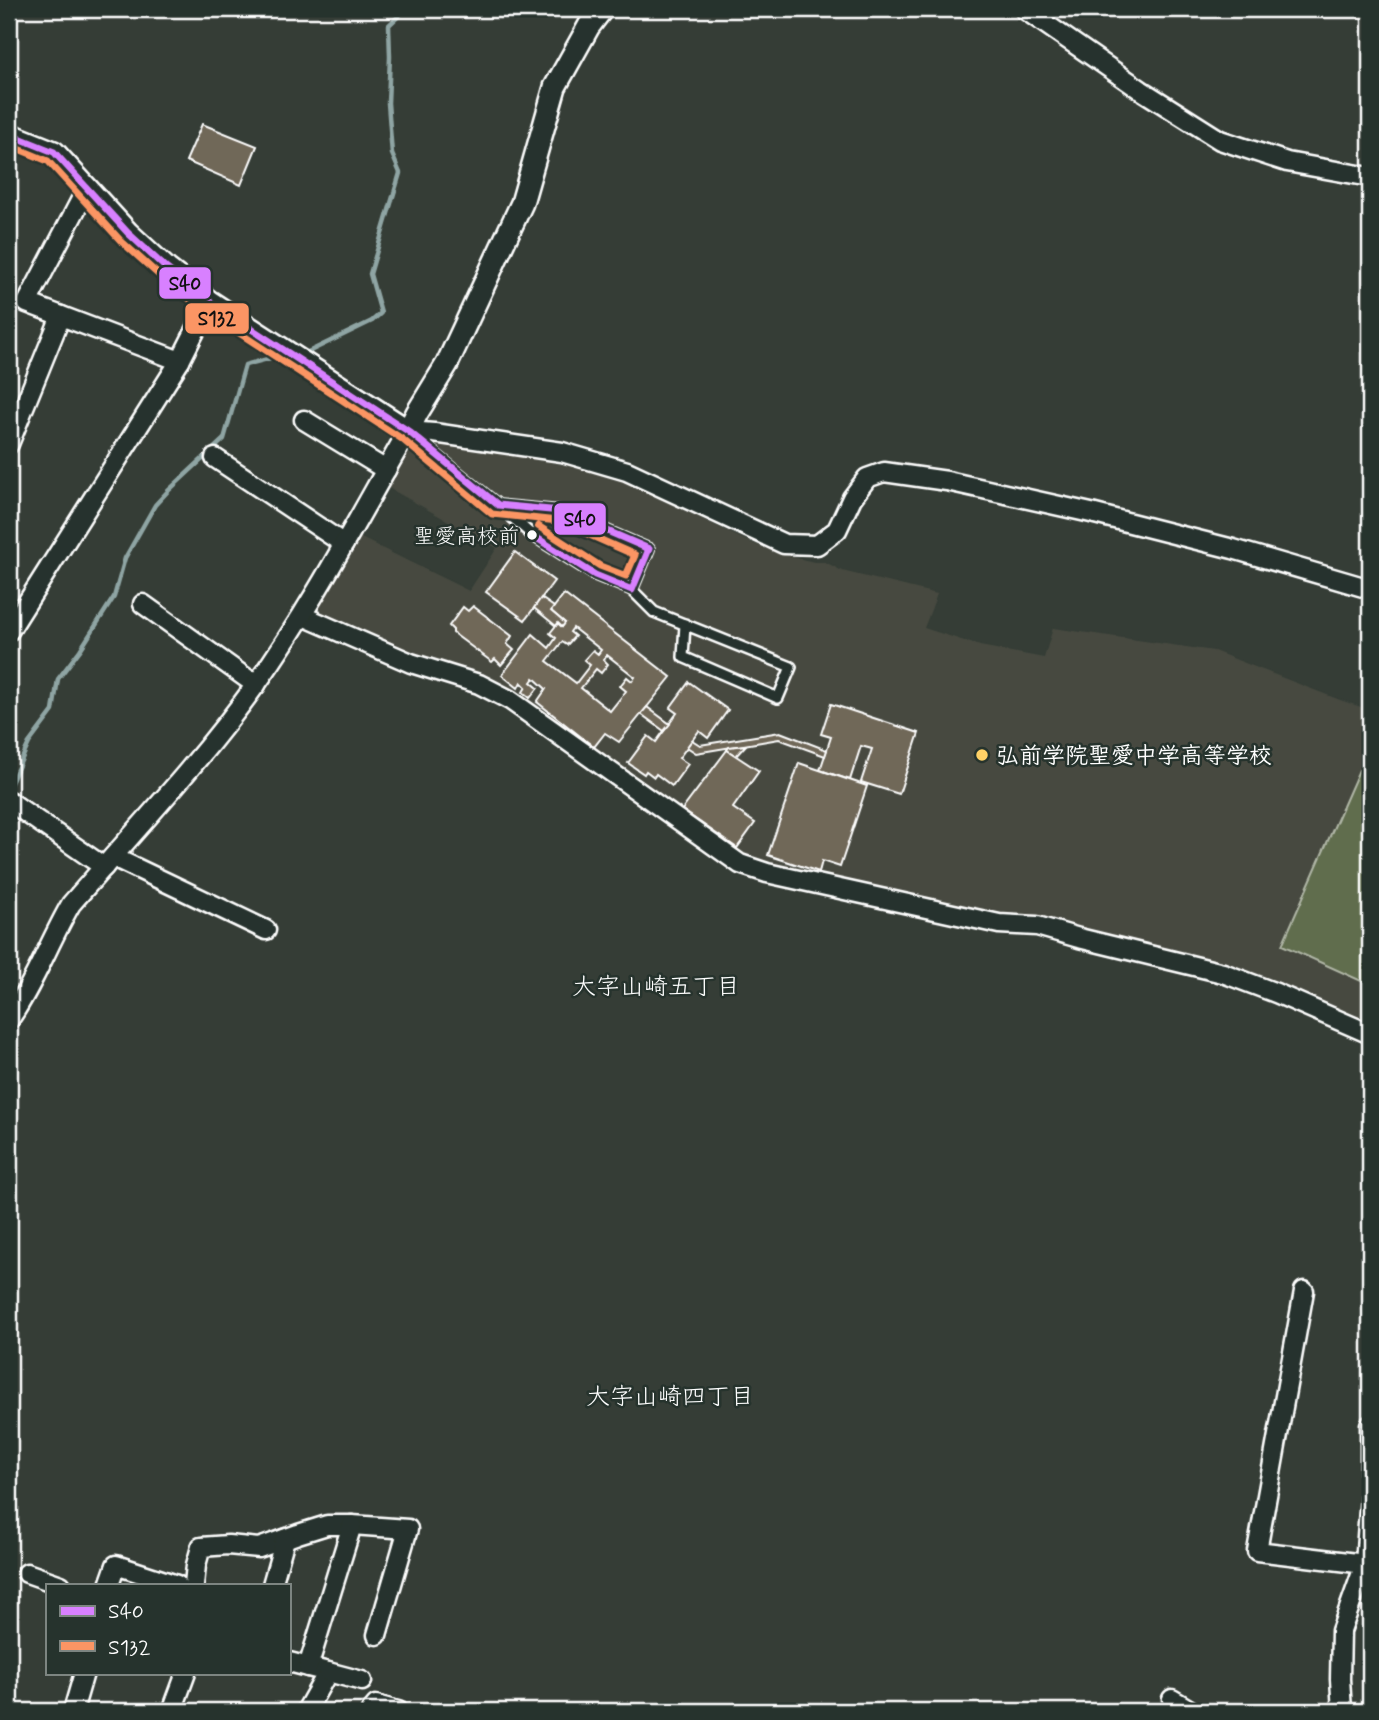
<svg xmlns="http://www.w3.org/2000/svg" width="1379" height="1720" font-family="Mynerve,'Klee One',sans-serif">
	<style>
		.built { fill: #474a40 }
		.green { fill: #606d4e; stroke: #b0b6a6; stroke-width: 2 }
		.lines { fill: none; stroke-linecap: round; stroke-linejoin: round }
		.stream { stroke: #8fa5a4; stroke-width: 4.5 }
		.building { fill: #706758; stroke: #fff; stroke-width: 2; fill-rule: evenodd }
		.service-casing { stroke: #fff; stroke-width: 14 }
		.minor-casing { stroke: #fff; stroke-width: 23 }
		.tertiary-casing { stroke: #fff; stroke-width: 26 }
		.service { stroke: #26332d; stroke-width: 9 }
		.minor { stroke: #26332d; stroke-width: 18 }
		.tertiary { stroke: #26332d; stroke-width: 21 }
		.bus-1-casing { stroke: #26332d; stroke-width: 12 }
		.bus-2-casing { stroke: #26332d; stroke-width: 12 }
		.bus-1 { stroke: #d880ff; stroke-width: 7 }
		.bus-2 { stroke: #fb9564; stroke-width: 7 }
		.bus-dot { fill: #fff; stroke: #26332d; stroke-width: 2.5 }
		.poi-dot { fill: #ffd166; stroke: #26332d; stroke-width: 2.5 }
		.labels { text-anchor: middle; stroke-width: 5; stroke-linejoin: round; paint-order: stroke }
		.bus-label { font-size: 21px; fill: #fff; stroke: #26332d; text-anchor: end }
		.poi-label { font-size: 23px; font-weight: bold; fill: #fff; stroke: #26332d; text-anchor: start }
		.neighbourhood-label { font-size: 24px; fill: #fff; stroke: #26332d }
		.line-badge { stroke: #26332d; stroke-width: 2.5 }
		.pale-badge-label { font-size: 19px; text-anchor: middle; font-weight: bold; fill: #111 }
	</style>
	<rect width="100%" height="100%" fill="#353d36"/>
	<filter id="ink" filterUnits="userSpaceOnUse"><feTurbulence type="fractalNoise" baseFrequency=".0143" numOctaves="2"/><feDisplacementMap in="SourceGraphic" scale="14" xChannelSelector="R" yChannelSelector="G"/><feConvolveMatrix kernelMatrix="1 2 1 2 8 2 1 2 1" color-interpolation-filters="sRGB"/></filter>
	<g filter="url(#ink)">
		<polygon class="built" points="411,440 446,443 593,470 612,479 625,481 745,540 784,555 814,562 825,562 842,571 937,594 924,628 980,646 1044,658 1053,628 1214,651 1340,700 1370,710 1370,1040 1255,986 747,863 456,672 325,620 318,604 359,537 469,591 497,548 385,486"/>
		<polygon class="green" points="1359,770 1370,773 1370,985 1282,945"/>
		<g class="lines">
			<g class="stream">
				<polyline points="308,352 372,321 381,313 370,274 400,173 392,154 388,103 390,57 389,25 406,9"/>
				<polyline points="10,785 29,743 53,711 58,679 80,650 114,597 125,558 155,505 168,491 224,439 245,365 275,357"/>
			</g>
		</g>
		<g class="building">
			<polygon points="202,124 257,146 241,185 186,161"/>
			<polygon points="515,552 554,581 525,620 486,592"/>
			<path d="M 564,594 L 671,677 L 619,742 L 605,733 L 594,747 L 537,702 L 546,689 L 534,678 L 531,682 L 538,688 L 530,698 L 523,692 L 526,687 L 521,682 L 518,688 L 502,675 L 533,634 L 549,648 L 556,638 L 550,633 L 558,623 L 562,627 L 565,623 L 551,611 ZM 573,628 L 601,650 L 598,654 L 593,650 L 584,660 L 590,665 L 576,683 L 547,661 L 562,642 L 567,645 L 575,636 L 570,632 ZM 607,655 L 635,677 L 632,681 L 627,677 L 620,686 L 626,691 L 610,711 L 581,688 L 596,669 L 601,673 L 608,664 L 604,660 Z"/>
			<polygon points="541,598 554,607 551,611 565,623 562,627 558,623 556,626 534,608"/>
			<polygon points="473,606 512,636 507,644 514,650 501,665 495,659 492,662 453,633 453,630 449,626 463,607 468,611"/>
			<polygon points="689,682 728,710 708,738 699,731 679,758 688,764 672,786 656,774 654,777 646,771 644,774 628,763 648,736 656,742 677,713 670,708"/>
			<polygon points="831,704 919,733 899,794 861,782 872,749 861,746 850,780 820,770 831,737 821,734"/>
			<polygon points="647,707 670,724 664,731 641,714"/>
			<polygon points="780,732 827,750 825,756 779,739 696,753 687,747 692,740 700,745"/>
			<polygon points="746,745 736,756 727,750 729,747"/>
			<polygon points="727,750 759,771 733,808 755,823 737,848 682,810"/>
			<polygon points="799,763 867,786 840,867 822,861 819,872 768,855"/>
		</g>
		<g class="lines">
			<g class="service-casing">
				<g id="service">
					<polyline points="412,435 498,505 532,535 595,575 632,590 649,549 561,511 498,505"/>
					<polyline points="632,590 654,612 791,667 778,698 683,657 685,624"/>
				</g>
			</g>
			<g class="minor-casing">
				<g id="minor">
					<polyline points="1024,9 1141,90 1220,140 1287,162 1370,177"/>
					<polyline points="87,188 27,303 180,361"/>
					<polyline points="304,420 386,470"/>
					<polyline points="9,444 61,316"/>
					<polyline points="215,458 344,544"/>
					<polyline points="143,604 256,685"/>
					<polyline points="303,616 411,663 479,684 510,700 740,864 767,873 999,924 1037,926 1079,938 1223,973 1276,993 1370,1034"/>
					<polyline points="9,631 180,361 210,302"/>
					<polyline points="9,801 104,867"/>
					<polyline points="113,857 266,930"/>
					<path d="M 9,1020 C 34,984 49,942 71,904 C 134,832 201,761 257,683 C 314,603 359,516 408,431 L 434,433 L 562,452 L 627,471 L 784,544 L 817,545 L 837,530 L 852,498 L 867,478 L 884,472 L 947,481 L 1091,513 L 1233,549 L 1370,589"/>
					<polyline points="1304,1291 1257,1551 1365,1564"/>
					<polyline points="27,1573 61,1585"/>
					<polyline points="109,1585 116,1565 177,1585"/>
					<polyline points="194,1585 196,1565 201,1547 228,1545 259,1548 298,1534 327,1525 352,1525 408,1529 377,1635"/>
					<polyline points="272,1585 285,1539"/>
					<polyline points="289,1662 328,1672 306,1711"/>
					<polyline points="308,1667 352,1525"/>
					<polyline points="328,1672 362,1681"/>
					<polyline points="1172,1699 1192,1711"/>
					<polyline points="73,1711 84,1673"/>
					<polyline points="172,1711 186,1673"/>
					<polyline points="371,1711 376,1705 398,1711"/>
					<polyline points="1342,1711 1340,1679 1341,1631 1365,1564 1370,1495 1370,1425"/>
				</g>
			</g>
			<g class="tertiary-casing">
				<polyline id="tertiary" points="9,134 54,152 128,233 167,269 210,302 408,431 417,413 447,364 522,203 555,87 589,26 602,9"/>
			</g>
			<use href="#service" class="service"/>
			<use href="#minor" class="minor"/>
			<use href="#tertiary" class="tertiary"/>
			<g class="bus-1-casing">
				<polyline id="bus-1" points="9,134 54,152 128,233 167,269 210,302 408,431 498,505 561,511 649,549 632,590 595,575 532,535"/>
			</g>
			<g class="bus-2-casing">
				<polyline id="bus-2" points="9,145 48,161 121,241 161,277 204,310 402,439 492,514 558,521 635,555 626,576 600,566 538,526"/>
			</g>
			<use href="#bus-1" class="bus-1"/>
			<use href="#bus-2" class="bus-2"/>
		</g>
	</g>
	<circle class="bus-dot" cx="532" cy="535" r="6"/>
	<circle class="poi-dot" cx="982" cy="755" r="7"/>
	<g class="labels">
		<g class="bus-label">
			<text x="519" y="543">聖愛高校前</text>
		</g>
		<g class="poi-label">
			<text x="996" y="763">弘前学院聖愛中学高等学校</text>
		</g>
		<g class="neighbourhood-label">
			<text x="656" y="994">大字山崎五丁目</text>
			<text x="670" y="1404">大字山崎四丁目</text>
		</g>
	</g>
	<g class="line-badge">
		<rect x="158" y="266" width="54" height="34" rx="7" fill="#d880ff"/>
		<rect x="184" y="302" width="66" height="33" rx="7" fill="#fb9564"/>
		<rect x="553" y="502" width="54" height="34" rx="7" fill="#d880ff"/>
	</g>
	<g class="pale-badge-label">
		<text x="185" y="290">S40</text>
		<text x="217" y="325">S132</text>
		<text x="580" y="526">S40</text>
	</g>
	<rect width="1379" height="1720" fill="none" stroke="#26332d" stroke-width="35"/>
	<rect x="18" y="18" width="1344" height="1685" fill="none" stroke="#fff" stroke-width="2.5" filter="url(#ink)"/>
	<rect x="46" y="1584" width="245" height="91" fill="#26332d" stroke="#7d8581" stroke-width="2"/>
	<rect x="60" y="1606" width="35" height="10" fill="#d880ff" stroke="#7d8581" stroke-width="2"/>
	<text x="108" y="1618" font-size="21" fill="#ffffff">S40</text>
	<rect x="60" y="1641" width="35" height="10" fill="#fb9564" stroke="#7d8581" stroke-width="2"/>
	<text x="108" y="1654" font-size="21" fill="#ffffff">S132</text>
</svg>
